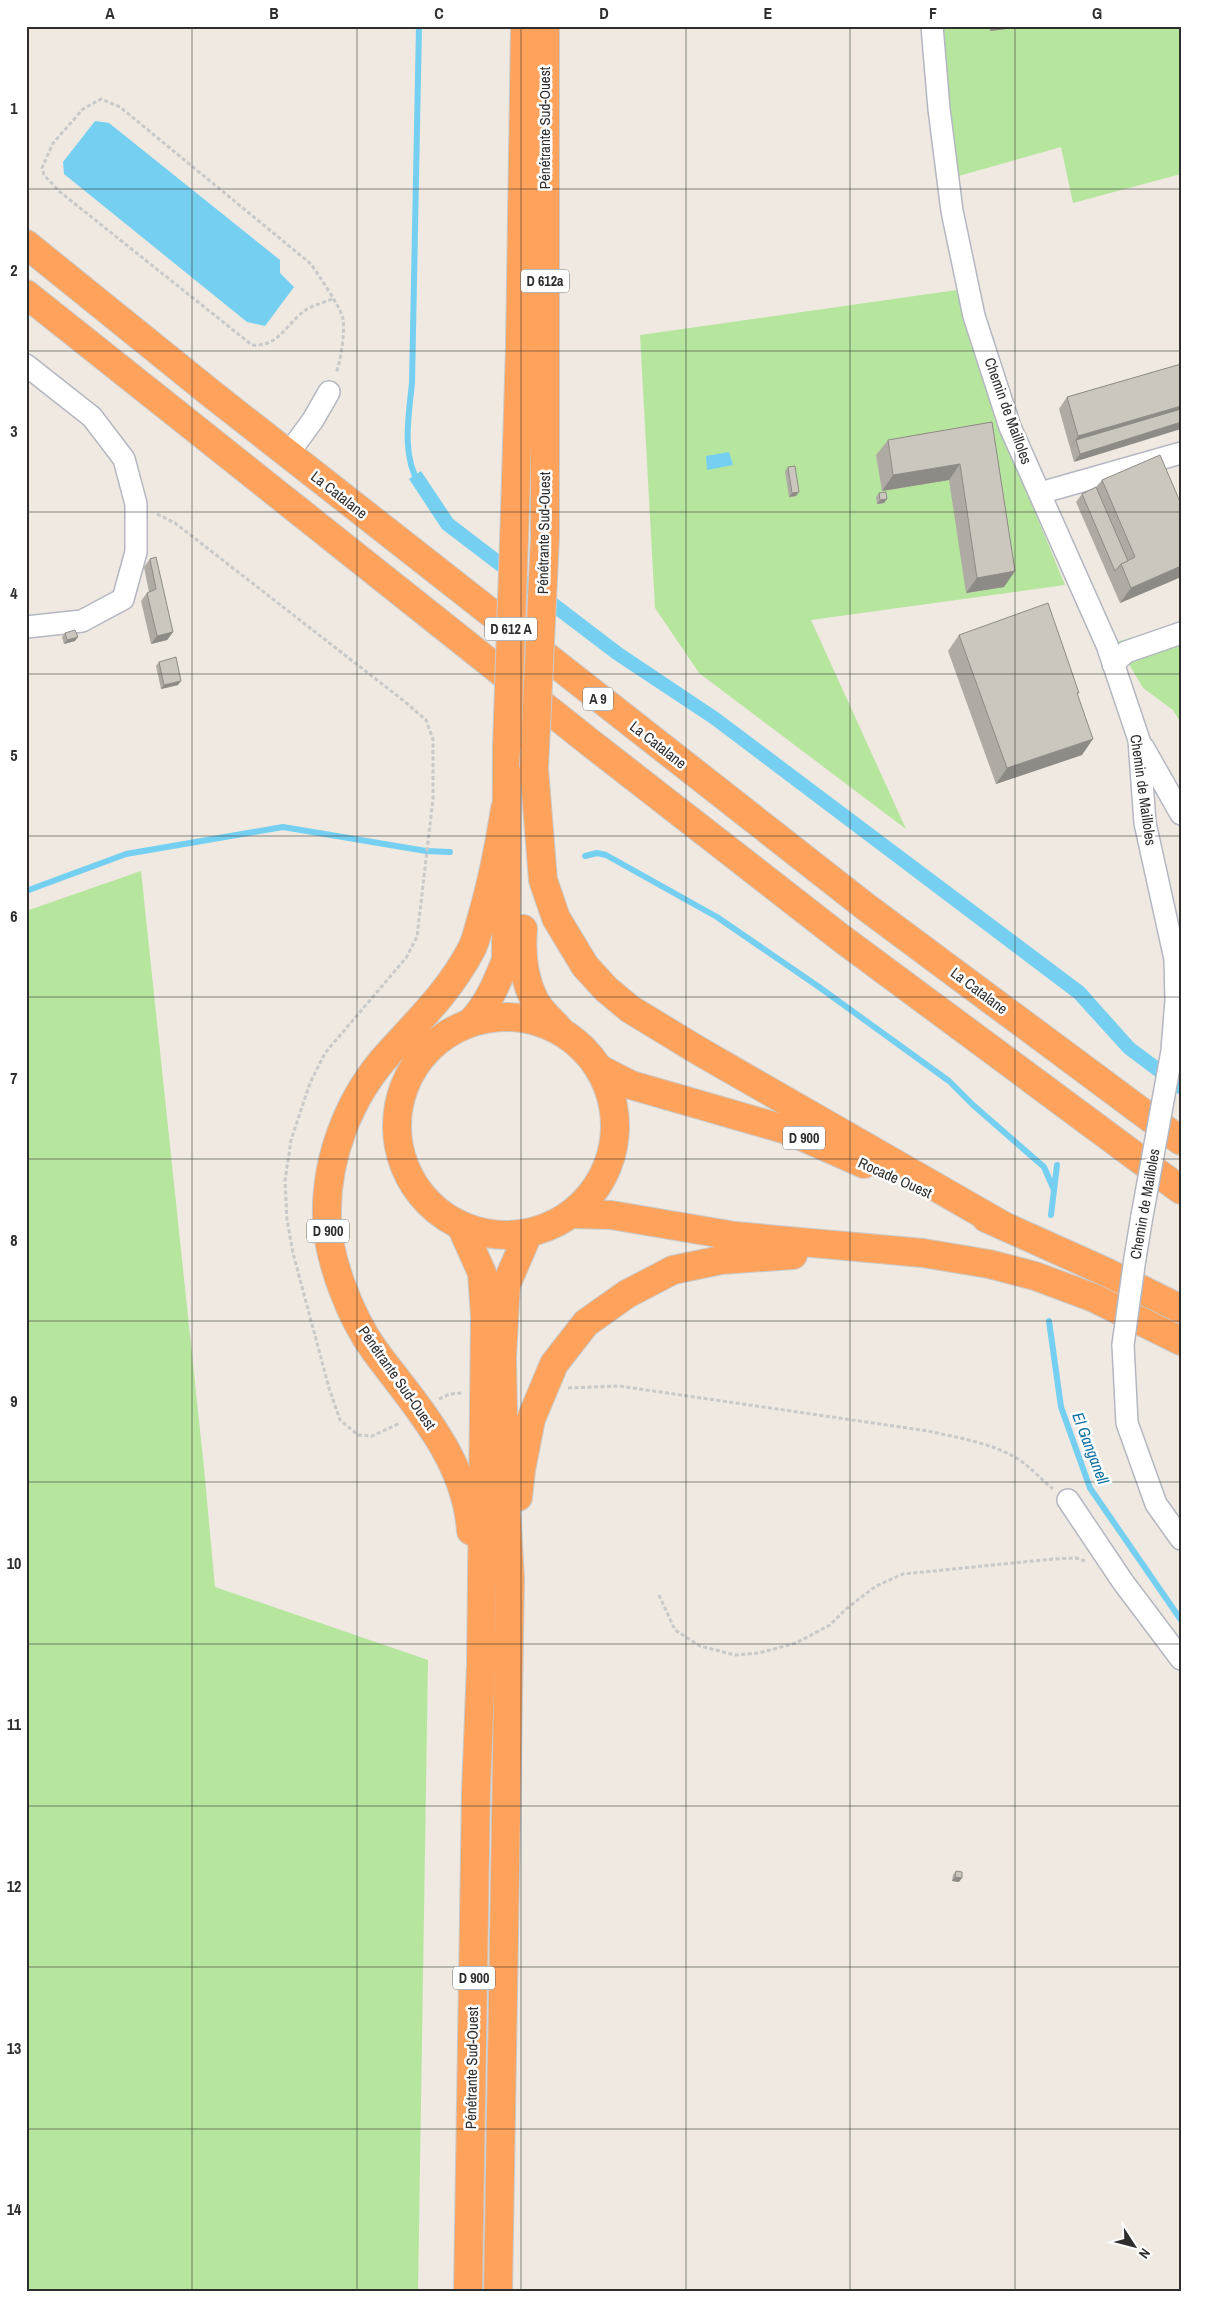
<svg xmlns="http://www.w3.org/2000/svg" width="1207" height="2318" font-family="'Archivo Narrow',sans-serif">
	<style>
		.green { fill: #b6e59e }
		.water { fill: #75cff0 }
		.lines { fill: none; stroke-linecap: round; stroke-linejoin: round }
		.stream { stroke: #75cff0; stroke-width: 6 }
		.minor-casing { stroke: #b4b7c1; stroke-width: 24 }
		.highway-casing { stroke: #c9c9c9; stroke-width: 30 }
		.path { stroke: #c9c9c9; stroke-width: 3; stroke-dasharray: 4 2.5; stroke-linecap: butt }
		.minor { stroke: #fff; stroke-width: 21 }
		.highway { stroke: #ffa35c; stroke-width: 28 }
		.minor-bridge-casing { stroke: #b4b7c1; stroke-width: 24; stroke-linecap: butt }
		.highway-bridge-casing { stroke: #c9c9c9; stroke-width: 30; stroke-linecap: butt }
		.minor-bridge { stroke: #fff; stroke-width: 21 }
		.highway-bridge { stroke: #ffa35c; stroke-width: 28 }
		.wall { fill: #afaba4 }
		.shaded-wall { fill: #8e8b86 }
		.building { fill: #cbc7bf; stroke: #8e8b86 }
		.grid { fill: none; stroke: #2e2e2e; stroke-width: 1; stroke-opacity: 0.55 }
		.labels { text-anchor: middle; stroke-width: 5; stroke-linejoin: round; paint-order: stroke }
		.shield { fill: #fff; stroke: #6d6d6d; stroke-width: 1 }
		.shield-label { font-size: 14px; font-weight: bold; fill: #2e2e2e }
		.street-label { font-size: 15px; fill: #2e2e2e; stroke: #fff }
		.water-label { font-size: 16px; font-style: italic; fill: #0d6fa3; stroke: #fff }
		.neatline { fill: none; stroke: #2e2e2e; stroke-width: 2 }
		.grid-label { font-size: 16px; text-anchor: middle; font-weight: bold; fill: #2e2e2e }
	</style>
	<rect width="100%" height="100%" fill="#efe9e1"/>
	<g class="green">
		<polygon points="941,26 1181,26 1181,174 1073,203 1061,147 955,177"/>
		<polygon points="957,290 1005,439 1065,585 811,620 906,829 699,673 655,608 640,335"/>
		<polygon points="1181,624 1181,723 1173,710 1143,688 1116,642"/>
		<polygon points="141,871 204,1468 215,1587 428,1660 418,2292 26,2292 26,911"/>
	</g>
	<g class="water">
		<polygon points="95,121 109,123 280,260 280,273 294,287 265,326 247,322 64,174 63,162"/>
		<polygon points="729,452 733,465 707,470 706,456"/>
		<polygon points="421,471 453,519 622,648 719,713 1084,987 1134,1043 1181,1078 1181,1096 1124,1053 1074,998 711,724 613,659 442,529 409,479"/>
	</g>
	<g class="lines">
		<g class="stream">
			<path d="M 419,483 C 401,455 409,414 412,383 L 419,26"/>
			<polyline points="585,856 597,853 606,855 717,917 819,987 949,1081 973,1105 1044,1167 1054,1190"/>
			<polyline points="26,891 126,854 283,827 426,851 450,852"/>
			<polyline points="1051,1215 1057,1165"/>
			<polyline points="1049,1321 1061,1407 1090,1488 1181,1620"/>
		</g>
		<g class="minor-casing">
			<g id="minor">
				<polyline points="932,26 939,109 952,211 974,316 1010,427 1107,645 1139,740 1145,823 1175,959 1176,1000 1172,1051"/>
				<polyline points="26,365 92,417 124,459 136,504 136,552 123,599 82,621 26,627"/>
				<polyline points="288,454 313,420 329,392"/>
				<polyline points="1040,493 1181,453"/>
				<polyline points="1113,664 1126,652 1181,633"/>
				<polyline points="1143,747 1181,814"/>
				<polyline points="1135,1258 1142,1216"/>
				<polyline points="1123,1345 1127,1423 1156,1504 1181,1539"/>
				<polyline points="1068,1500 1123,1582 1181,1659"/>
			</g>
		</g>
		<g class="highway-casing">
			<g id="highway">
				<polyline points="545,26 545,537"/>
				<polyline points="26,244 213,395 866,907 1181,1141"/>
				<polyline points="26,294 588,741 841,938 1181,1190"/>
				<polyline points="515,511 520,346 525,26"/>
				<polyline points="534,768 543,880 556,918 585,966 606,989 630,1009 699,1051 1002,1225"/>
				<path d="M 523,929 C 521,953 523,977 534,999 C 539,1010 551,1020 559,1029"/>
				<circle cx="506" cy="1126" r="109"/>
				<path d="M 471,1022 C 488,1005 497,982 506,960 L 507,746"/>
				<polyline points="600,1069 631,1085 787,1130 864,1164"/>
				<polyline points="572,1214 611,1215 735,1236 923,1253 989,1264 1035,1276 1094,1298 1181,1341"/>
				<polyline points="986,1218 1106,1272 1181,1309"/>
				<polyline points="461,1226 482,1273 485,1317 481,1665 476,1791 468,2292"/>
				<polyline points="518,1497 521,1470 531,1419 554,1364 586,1323 627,1294 673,1270 721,1260 793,1255"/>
				<path d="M 471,1531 C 466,1459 416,1406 375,1351 C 351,1318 328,1260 327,1219 C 325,1159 349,1096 390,1052 C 420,1019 450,990 471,950 C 476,941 478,930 481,920 C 492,883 499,847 505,809"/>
				<polyline points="498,2292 510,1579 504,1471 502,1357 506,1285 528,1234"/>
			</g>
		</g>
		<g class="path">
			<path d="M 332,299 C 323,303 310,306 303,312 C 285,326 278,347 252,345 L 60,192 L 44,175 L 42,168 L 53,143 L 83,109 L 101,99 L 120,107 L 311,264 C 319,276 340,306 343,319 C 345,333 341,360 336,373"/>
			<polyline points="157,514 175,523 404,701 426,720 433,739 433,799 417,937 406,958 325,1053 310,1083 291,1140 285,1181 287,1220 293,1253 329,1388 340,1420 358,1435 372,1436 400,1423"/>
			<path d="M 568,1388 L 619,1386 L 928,1431 C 959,1438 994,1443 1021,1461 C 1032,1469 1042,1480 1053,1489"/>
			<polyline points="439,1399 450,1394 462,1393"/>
			<polyline points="659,1595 675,1630 700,1646 735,1655 759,1653 796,1643 830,1625 846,1609 876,1586 903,1574 1053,1559 1076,1558 1085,1561"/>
		</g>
		<use href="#minor" class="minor"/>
		<use href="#highway" class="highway"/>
		<g class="minor-bridge-casing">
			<g id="minor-bridge">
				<polyline points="1142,1216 1172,1051"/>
				<polyline points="1123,1345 1135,1258"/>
			</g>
		</g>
		<g class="highway-bridge-casing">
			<g id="highway-bridge">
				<polyline points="507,746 515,511"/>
				<polyline points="534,768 545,537"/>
			</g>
		</g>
		<use href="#minor-bridge" class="minor-bridge"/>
		<use href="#highway-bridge" class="highway-bridge"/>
	</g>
	<g class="wall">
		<polygon points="989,26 1017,26 1015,28 990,31"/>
		<polygon points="1181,364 1074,462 1059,409 1067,397"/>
		<polygon points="992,422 1015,571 1004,587 966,593 949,480 882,491 876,455 888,440"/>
		<polygon points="788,467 796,496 789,497 785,471"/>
		<polygon points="1102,480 1181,504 1181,577 1120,603 1076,502 1082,494 1096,487"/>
		<polygon points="879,493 887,499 884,503 877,504 876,497"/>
		<polygon points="150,559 173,632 167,640 151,644 141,601 147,593 149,592 144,567"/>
		<polygon points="65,633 75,641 64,644 62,637"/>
		<polygon points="959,635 1082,755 996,784 948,651"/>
		<polygon points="159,662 178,685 161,689 156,666"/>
		<polygon points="956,1871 959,1882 952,1881 953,1875"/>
	</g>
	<g class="shaded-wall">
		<polygon points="993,26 1017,26 1015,28 990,31"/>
		<polygon points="1181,406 1181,415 1076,440 1070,448 1078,436"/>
		<polygon points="1181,422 1181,429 1074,462 1080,454"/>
		<polygon points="960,464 949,480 882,491 893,475"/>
		<polygon points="799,492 796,496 789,497 792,493"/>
		<polygon points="887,499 884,503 877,504 880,500"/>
		<polygon points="1181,566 1181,577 1120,603 1131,588"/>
		<polygon points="1015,571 1004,587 966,593 977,578"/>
		<polygon points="173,632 167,640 151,644 157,636"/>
		<polygon points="78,637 75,641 64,644 67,640"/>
		<polygon points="181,681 178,685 161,689 164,685"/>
		<polygon points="1093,739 1082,755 996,784 1007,768"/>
		<polygon points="955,1877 962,1878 959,1882 952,1881"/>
	</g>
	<g class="building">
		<polygon points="1181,364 1181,406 1078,436 1067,397"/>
		<polygon points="1181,409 1181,422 1080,454 1076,440"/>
		<polygon points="992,422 1015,571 977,578 960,464 893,475 888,440"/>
		<polygon points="1160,455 1181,504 1181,566 1131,588 1121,564 1135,557 1102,480"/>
		<polygon points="795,466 799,492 792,493 788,467"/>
		<polygon points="1096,487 1128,561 1121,564 1115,571 1082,494"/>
		<polygon points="886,492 887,499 880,500 879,493"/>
		<polygon points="156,557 173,632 157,636 147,593 156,589 150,559"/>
		<polygon points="1048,603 1079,693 1077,693 1093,739 1007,768 959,635"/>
		<polygon points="75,630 78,637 67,640 65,633"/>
		<polygon points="176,657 181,681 164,685 159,662"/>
		<polygon points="956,1871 962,1872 962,1878 955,1877"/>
	</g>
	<path class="grid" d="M 192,26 L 192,2292M 357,26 L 357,2292M 521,26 L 521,2292M 686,26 L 686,2292M 850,26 L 850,2292M 1015,26 L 1015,2292M 26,189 L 1181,189M 26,351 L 1181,351M 26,512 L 1181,512M 26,674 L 1181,674M 26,836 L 1181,836M 26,997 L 1181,997M 26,1159 L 1181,1159M 26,1321 L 1181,1321M 26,1482 L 1181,1482M 26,1644 L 1181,1644M 26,1806 L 1181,1806M 26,1967 L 1181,1967M 26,2129 L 1181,2129"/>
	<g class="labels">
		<g class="shield">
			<rect x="521" y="269.5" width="48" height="23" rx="4"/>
			<rect x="485" y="617.5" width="52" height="23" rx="4"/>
			<rect x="583" y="687.5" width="30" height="23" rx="4"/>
			<rect x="783" y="1126.5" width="42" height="23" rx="4"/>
			<rect x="307" y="1219.5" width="42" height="23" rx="4"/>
			<rect x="453" y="1966.5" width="42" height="23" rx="4"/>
		</g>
		<g class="shield-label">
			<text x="545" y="286">D 612a</text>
			<text x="511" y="634">D 612 A</text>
			<text x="598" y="704">A 9</text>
			<text x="804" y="1143">D 900</text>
			<text x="328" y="1236">D 900</text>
			<text x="474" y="1983">D 900</text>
		</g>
		<g class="street-label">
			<text transform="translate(545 128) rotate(-90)" y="5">Pénétrante Sud-Ouest</text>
			<text transform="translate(1008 411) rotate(70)" y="5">Chemin de Mailloles</text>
			<text transform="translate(339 495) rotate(38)" y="5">La Catalane</text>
			<text transform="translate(544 533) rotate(-89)" y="5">Pénétrante Sud-Ouest</text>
			<text transform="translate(658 745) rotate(38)" y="5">La Catalane</text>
			<text transform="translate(1143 790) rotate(82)" y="5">Chemin de Mailloles</text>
			<text transform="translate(979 991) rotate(37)" y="5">La Catalane</text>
			<text transform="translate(895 1178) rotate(24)" y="5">Rocade Ouest</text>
			<text transform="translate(1145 1204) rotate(-80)" y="5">Chemin de Mailloles</text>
			<text transform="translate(397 1378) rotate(55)" y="5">Pénétrante Sud-Ouest</text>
			<text transform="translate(472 2068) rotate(-89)" y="5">Pénétrante Sud-Ouest</text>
		</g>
		<g class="water-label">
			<text transform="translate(1091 1448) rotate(69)" y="6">El Ganganell</text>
		</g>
	</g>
	<rect width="1207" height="2318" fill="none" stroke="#ffffff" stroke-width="55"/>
	<g transform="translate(1134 2246) rotate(126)" stroke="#ffffff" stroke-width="4" paint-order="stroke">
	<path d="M0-4L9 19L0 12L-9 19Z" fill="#2e2e2e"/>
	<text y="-8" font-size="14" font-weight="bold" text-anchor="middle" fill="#2e2e2e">N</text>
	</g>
	<rect x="28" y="28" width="1152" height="2262" class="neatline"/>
	<g class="grid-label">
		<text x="110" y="19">A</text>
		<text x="274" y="19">B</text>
		<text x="439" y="19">C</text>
		<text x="604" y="19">D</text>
		<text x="768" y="19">E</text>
		<text x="933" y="19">F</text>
		<text x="1097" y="19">G</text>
		<text x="14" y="114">1</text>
		<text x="14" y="276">2</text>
		<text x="14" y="437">3</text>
		<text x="14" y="599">4</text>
		<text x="14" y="761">5</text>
		<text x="14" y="922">6</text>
		<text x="14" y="1084">7</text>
		<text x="14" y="1246">8</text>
		<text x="14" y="1407">9</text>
		<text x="14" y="1569">10</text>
		<text x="14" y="1730">11</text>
		<text x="14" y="1892">12</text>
		<text x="14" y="2054">13</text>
		<text x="14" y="2215">14</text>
	</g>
</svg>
